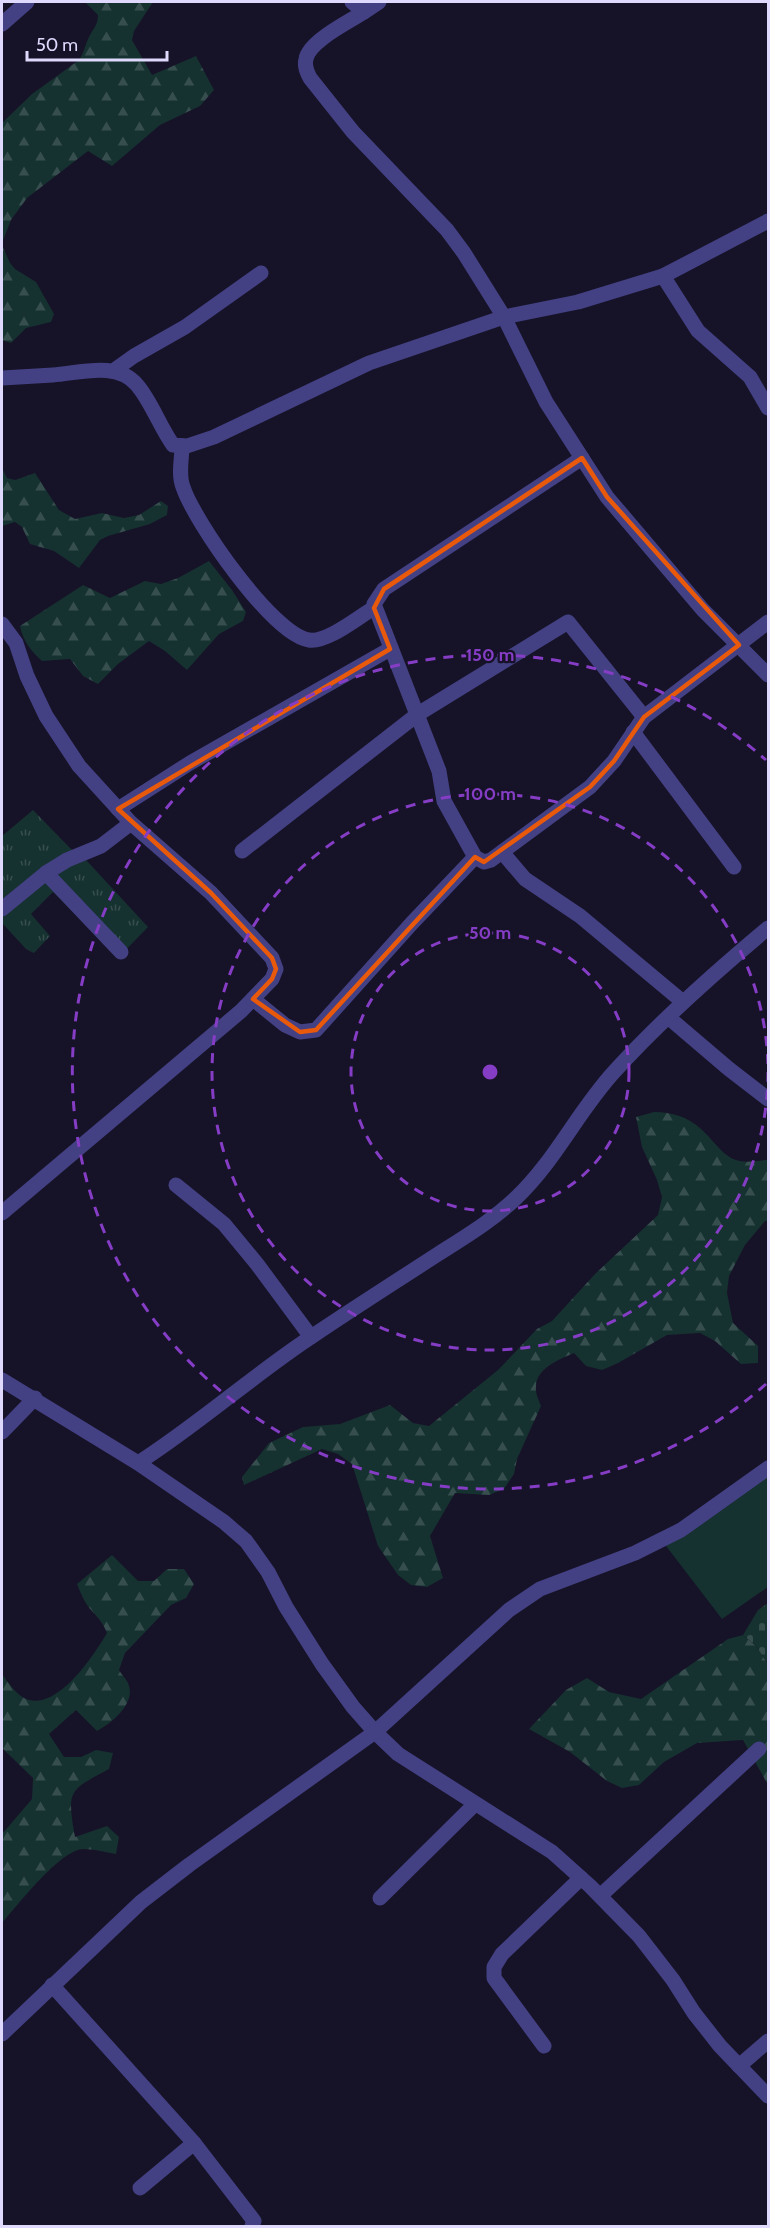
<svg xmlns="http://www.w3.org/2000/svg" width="770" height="2228" font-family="Cabin,sans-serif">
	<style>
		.grass { fill: url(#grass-tufts) }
		.forest { fill: url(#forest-firs) }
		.cemetery { fill: url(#cemetery-stones) }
		.green { fill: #153130 }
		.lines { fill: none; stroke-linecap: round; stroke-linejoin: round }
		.minor { stroke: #434083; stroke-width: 15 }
		.marked { fill: none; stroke: #e8590c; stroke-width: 4.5; stroke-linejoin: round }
		.ring { fill: none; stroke: #853dc5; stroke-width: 3; stroke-dasharray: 10 8 }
		.centre { fill: #853dc5; stroke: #161227; stroke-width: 3 }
		.ring-label { font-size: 18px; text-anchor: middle; font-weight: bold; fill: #853dc5; stroke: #161227; stroke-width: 4.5; stroke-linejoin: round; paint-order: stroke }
	</style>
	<defs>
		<pattern id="grass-tufts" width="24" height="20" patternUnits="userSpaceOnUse" patternTransform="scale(1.5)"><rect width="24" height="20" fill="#153130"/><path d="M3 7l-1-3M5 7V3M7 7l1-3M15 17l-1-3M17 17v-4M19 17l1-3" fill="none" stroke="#374e4f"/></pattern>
		<pattern id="forest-firs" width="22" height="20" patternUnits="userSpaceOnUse" patternTransform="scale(1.5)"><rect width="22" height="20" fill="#153130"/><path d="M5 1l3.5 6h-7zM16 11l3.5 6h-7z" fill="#374e4f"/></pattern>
		<pattern id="cemetery-stones" width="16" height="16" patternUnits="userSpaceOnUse" patternTransform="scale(1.5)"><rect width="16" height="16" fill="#153130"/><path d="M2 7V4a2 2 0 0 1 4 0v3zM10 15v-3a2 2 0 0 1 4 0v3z" fill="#374e4f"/></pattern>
	</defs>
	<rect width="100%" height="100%" fill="#161227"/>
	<polygon class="grass" points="33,810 70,848 87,861 148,927 119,957 53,892 31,914 50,936 34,953 26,949 2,923 2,836"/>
	<g class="forest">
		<path d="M 85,2 L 153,2 L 134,31 L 132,40 L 152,75 L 196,56 L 214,90 L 200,106 L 160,125 L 112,166 L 88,151 L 27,198 L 11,220 L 2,243 L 2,123 L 32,94 L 79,60 C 84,53 85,45 89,37 C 93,29 98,25 98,15 Z"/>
		<polygon points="2,245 10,263 15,269 36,282 54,314 51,322 26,328 11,343 2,340"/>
		<polygon points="2,468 7,478 15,480 35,473 59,510 75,519 102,513 124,518 139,515 161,501 168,506 167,515 150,524 108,536 100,540 79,568 54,551 30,544 22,527 15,522 2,526"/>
		<path d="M 209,561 L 232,590 L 246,612 L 243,621 L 219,634 L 187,670 L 165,651 L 149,641 L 118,664 L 98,684 L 83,676 L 70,659 L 42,661 C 31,651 23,641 20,626 L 83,585 L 110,598 L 145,581 L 161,584 L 178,578 Z"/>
		<path d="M 654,1112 C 672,1112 688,1117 701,1129 C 714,1140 723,1158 740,1161 C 749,1163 760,1160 768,1160 L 768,1221 L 765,1221 L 745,1245 L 729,1276 L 727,1293 L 733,1323 L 758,1346 L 758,1363 L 741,1364 L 715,1341 L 700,1333 L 667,1335 L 618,1363 L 602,1370 L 586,1366 L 574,1353 C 560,1359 536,1368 536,1387 C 535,1393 539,1400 541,1406 L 517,1459 L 514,1474 L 504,1489 L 489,1495 L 455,1493 L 430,1536 L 443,1578 L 427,1587 L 411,1585 L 398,1575 L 378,1546 L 352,1464 L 338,1454 L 322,1449 L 244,1485 L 242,1477 L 269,1443 L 303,1427 L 340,1424 L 390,1405 L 413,1423 L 429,1426 L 498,1370 L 537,1329 L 552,1321 L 595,1274 L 658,1215 L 662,1197 L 657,1180 L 642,1147 L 636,1117 Z"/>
		<path d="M 112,1555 L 138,1581 L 154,1581 L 167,1569 L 184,1569 L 194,1584 L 186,1598 L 171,1605 L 125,1653 L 119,1670 C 122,1675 128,1681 129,1686 C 135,1704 111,1724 97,1731 L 76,1710 L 49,1734 L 64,1757 L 81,1757 L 96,1750 L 113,1753 L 109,1769 C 68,1791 67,1790 75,1837 L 107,1826 L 119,1837 L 116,1854 C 105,1852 93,1849 83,1849 C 60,1850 17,1906 2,1923 L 2,1834 L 32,1799 L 33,1778 L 2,1748 L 2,1674 C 7,1681 16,1694 24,1698 C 56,1714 94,1655 107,1633 C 103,1623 99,1619 92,1611 C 85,1604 81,1594 77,1584 Z"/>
		<polygon points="743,1635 756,1646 768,1664 768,1785 743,1740 697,1743 664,1762 639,1785 622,1788 607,1781 570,1752 529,1729 566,1690 587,1678 609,1692 641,1699 728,1639"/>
	</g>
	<polygon class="cemetery" points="768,1603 768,1664 756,1646 743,1635 758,1610"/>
	<polygon class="green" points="768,1474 768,1587 722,1619 666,1546 667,1542"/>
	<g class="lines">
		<g class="minor">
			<polyline points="352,2 364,12 379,2"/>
			<path d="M 364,12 C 349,22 309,41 306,59 C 304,66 307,72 310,78 L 353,132 L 447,230 L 464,253 L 504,317 L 546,402 L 607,497 L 703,610 L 768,675"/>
			<polyline points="2,24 27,2"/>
			<polyline points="663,276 698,331 750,377 768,408"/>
			<polyline points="113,371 134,356 185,327 261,273"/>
			<path d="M 2,378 C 19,377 36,376 53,375 C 80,373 117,361 137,385 C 151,401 160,427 173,445 L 187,446 L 214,437 L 369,363 L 504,317 L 578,302 L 663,276 L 768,221"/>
			<path d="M 182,446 C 182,458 178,475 183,487 C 194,521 273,635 309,640 C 327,643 358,617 374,608"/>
			<polyline points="582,458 384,589 374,604 439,771 444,801 475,857 484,862 491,860 590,787 614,761 644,717 768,622"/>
			<polyline points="2,624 16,643 27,676 46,716 79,766 131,823 211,893 272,958 276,969 272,979 241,1011 2,1213"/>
			<polyline points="633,732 734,867"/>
			<polyline points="118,809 190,763 390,649"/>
			<polyline points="242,851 418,714 568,622 644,717"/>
			<polyline points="502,852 525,879 580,916 683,1002"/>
			<polyline points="46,873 121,952"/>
			<polyline points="2,909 46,873 67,860 101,846 131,823"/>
			<polyline points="253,999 285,1025 300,1032 316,1030 412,923 475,857"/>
			<polyline points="668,1017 729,1069 768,1099"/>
			<polyline points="176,1185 224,1224 257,1264 311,1337"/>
			<polyline points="2,1380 138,1463 224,1522 246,1541 268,1572 286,1607 322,1664 353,1707 375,1732 398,1754 552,1852 590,1886 639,1936 673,1980 694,2013 720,2046 768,2096"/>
			<polyline points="2,1432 35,1398"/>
			<path d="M 138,1463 C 199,1424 253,1375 314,1335 C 354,1308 395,1282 435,1256 C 463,1238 492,1221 516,1198 C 555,1161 577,1113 613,1073 C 661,1020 714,973 768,928"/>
			<polyline points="600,1896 759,1749"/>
			<polyline points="380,1898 475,1804"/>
			<polyline points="52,1985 194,2143 248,2213 254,2221 252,2226"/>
			<polyline points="2,2034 141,1902 189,1865 375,1732 509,1610 540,1589 635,1553 681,1530 768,1468"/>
			<polyline points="544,2046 494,1978 494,1967 502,1954 581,1878"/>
			<polyline points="739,2066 768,2041"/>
			<polyline points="140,2188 194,2143"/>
		</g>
	</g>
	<path class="marked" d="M 582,458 L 607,497 L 739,645 L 644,717 L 614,761 L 590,787 L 484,862 L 475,857 L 316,1030 L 300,1032 L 253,999 L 272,979 L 276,969 L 272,958 L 211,893 L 118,809 L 390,649 L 374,608 L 384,589 Z"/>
	<g class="ring">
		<circle cx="490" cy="1072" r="139"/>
		<circle cx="490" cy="1072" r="278"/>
		<path d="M766 1384A417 417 0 1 1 766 760"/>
	</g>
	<circle cx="490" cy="1072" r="9" class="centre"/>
	<g class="ring-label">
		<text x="490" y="661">150 m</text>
		<text x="490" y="800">100 m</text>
		<text x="490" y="939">50 m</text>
	</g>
	<rect width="770" height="2228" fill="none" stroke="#dfdafd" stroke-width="6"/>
	<path d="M27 51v9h140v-9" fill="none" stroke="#dfdafd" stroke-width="3"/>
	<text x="36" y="51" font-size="18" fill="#dfdafd" stroke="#161227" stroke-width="4.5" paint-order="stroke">50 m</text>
</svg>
